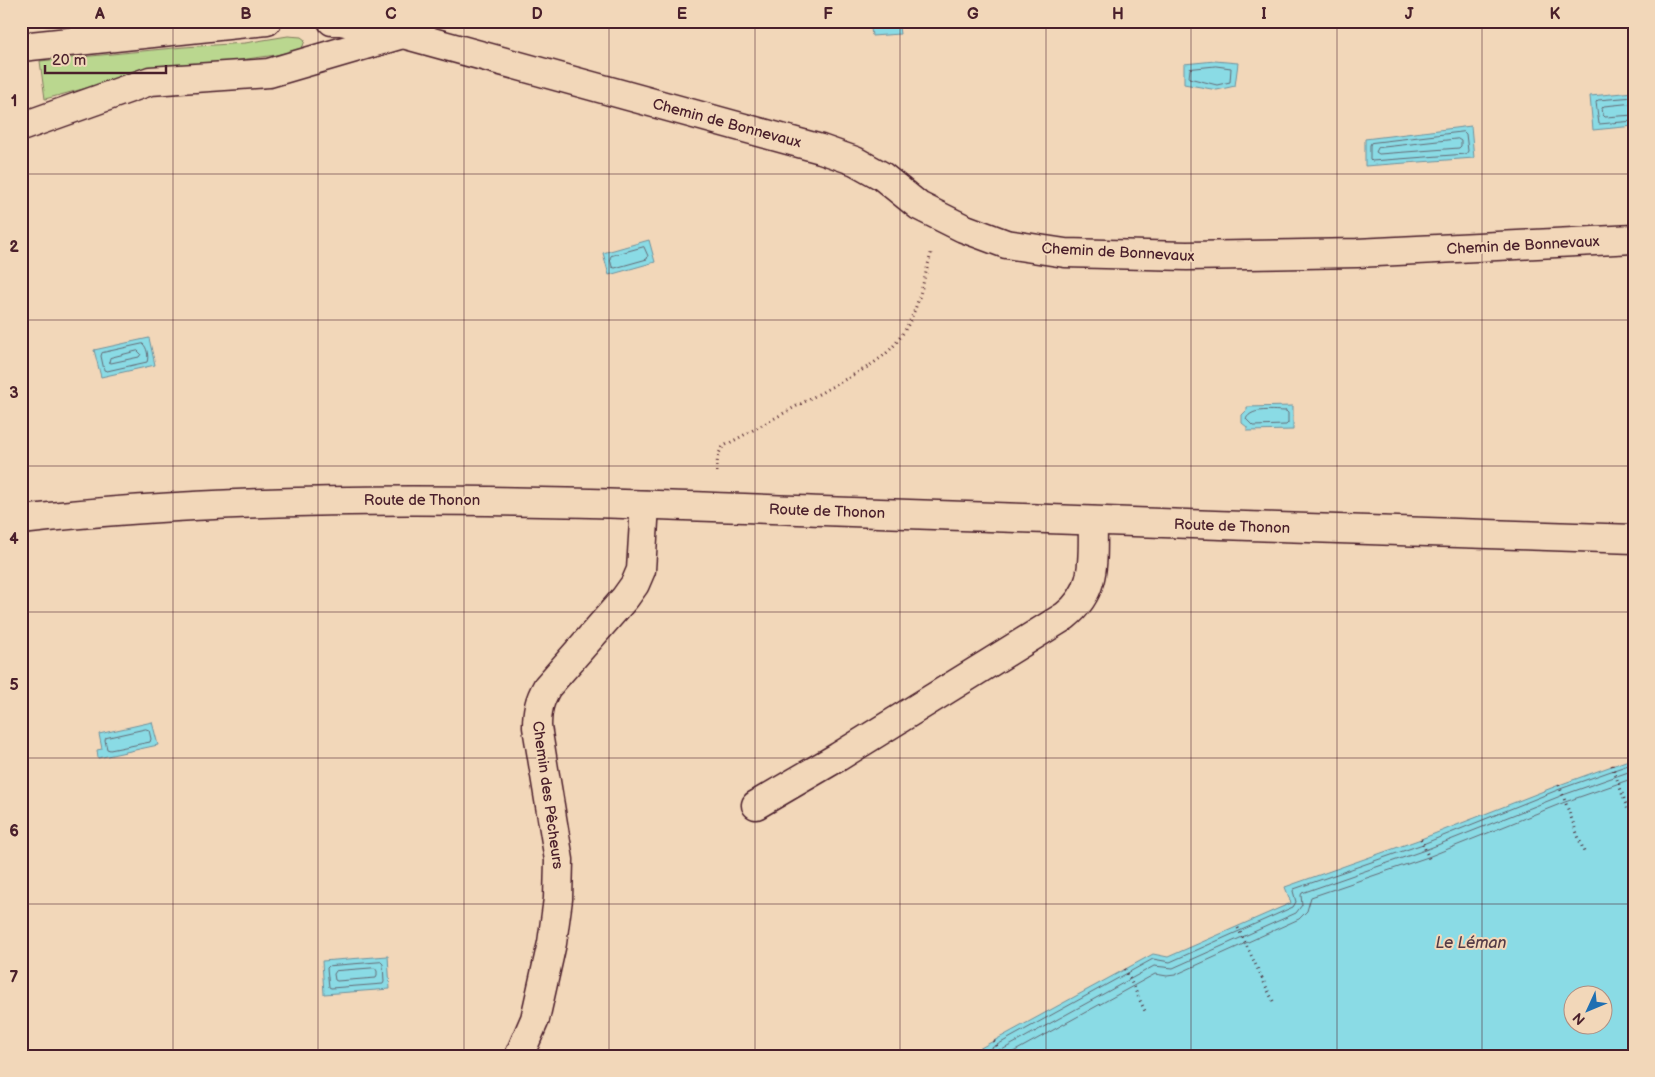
<svg xmlns="http://www.w3.org/2000/svg" width="1655" height="1077" font-family="'Balsamiq Sans',sans-serif">
	<style>
		.green { fill: #bad78f; stroke: #827b5d }
		.water { fill: #8adbe5; stroke: #70909b; fill-rule: evenodd }
		.lines { fill: none; stroke-linecap: round; stroke-linejoin: round }
		.shore { stroke: #646a75; stroke-width: 1 }
		.minor-casing { stroke: #4a1f2b; stroke-width: 31 }
		.major-casing { stroke: #4a1f2b; stroke-width: 31 }
		.path { stroke: #4a1f2b; stroke-width: 3; stroke-dasharray: 1 4; stroke-linecap: butt }
		.minor { stroke: #f2d7b9; stroke-width: 28 }
		.major { stroke: #f2d7b9; stroke-width: 28 }
		.grid { fill: none; stroke: #4a1f2b; stroke-width: 1; stroke-opacity: 0.55 }
		.labels { text-anchor: middle; stroke-width: 4; stroke-linejoin: round; paint-order: stroke }
		.street-label { font-size: 15px; fill: #4a1f2b; stroke: #f2d7b9 }
		.water-label { font-size: 16px; font-style: italic; fill: #543b47; stroke: #f2d7b9 }
		.neatline { fill: none; stroke: #4a1f2b; stroke-width: 2 }
		.grid-label { font-size: 16px; text-anchor: middle; font-weight: bold; fill: #4a1f2b }
	</style>
	<rect width="100%" height="100%" fill="#f2d7b9"/>
	<filter id="ink" filterUnits="userSpaceOnUse"><feTurbulence type="fractalNoise" baseFrequency=".02" numOctaves="2"/><feDisplacementMap in="SourceGraphic" scale="10" xChannelSelector="R" yChannelSelector="G"/><feConvolveMatrix kernelMatrix="1 2 1 2 8 2 1 2 1" color-interpolation-filters="sRGB"/></filter>
	<g filter="url(#ink)">
		<polygon class="green" points="288,36 301,37 305,40 303,46 299,50 276,55 167,70 124,78 45,99 40,61 184,47 245,43"/>
		<g class="water">
			<polygon points="870,21 898,21 900,34 872,36"/>
			<polygon points="1215,61 1238,63 1235,86 1217,90 1184,84 1184,64"/>
			<polygon points="1634,92 1634,126 1593,130 1590,96"/>
			<polygon points="1471,126 1474,158 1365,166 1365,139"/>
			<polygon points="649,240 655,262 609,275 603,253"/>
			<polygon points="149,338 155,365 101,377 94,350"/>
			<polygon points="1293,406 1293,430 1247,431 1247,427 1242,423 1242,415 1247,410 1247,407"/>
			<polygon points="152,722 158,745 98,758 97,750 102,749 99,734"/>
			<path d="M 1634,758 L 1634,1056 L 966,1056 L 1153,954 L 1168,957 L 1291,903 L 1285,887 L 1421,839 L 1559,785 ZM 1572,994 L 1602,994 L 1602,1024 L 1572,1024 Z"/>
			<polygon points="388,956 390,989 324,994 322,961"/>
		</g>
		<g class="lines">
			<g class="shore">
				<polygon points="1216,66 1231,68 1230,82 1217,85 1189,78 1190,69"/>
				<polyline points="1634,97 1598,100 1596,102 1599,124 1634,121"/>
				<polyline points="1634,103 1604,106 1602,108 1603,115 1605,117 1634,115"/>
				<polygon points="1464,132 1466,134 1468,151 1466,154 1372,161 1370,159 1370,145 1371,143"/>
				<polygon points="1458,139 1461,141 1461,146 1459,148 1379,154 1376,152 1378,148"/>
				<polygon points="644,247 648,256 647,259 615,268 612,267 610,258 611,256"/>
				<path d="M 143,344 C 147,347 149,357 147,362 L 107,371 L 104,370 L 101,356 L 102,353 Z"/>
				<polygon points="138,351 141,354 139,357 111,363 109,362 110,358"/>
				<path d="M 1286,411 L 1288,413 L 1288,423 L 1286,425 L 1253,426 L 1246,419 C 1252,407 1274,411 1286,411 Z"/>
				<polygon points="146,729 149,730 151,739 150,742 110,750 107,749 105,740 106,738"/>
				<polygon points="381,962 383,964 384,982 383,984 331,988 329,987 327,968 329,966"/>
				<polygon points="375,968 377,971 377,976 376,978 337,981 335,980 334,974 336,971"/>
				<polyline points="977,1056 1153,959 1170,962 1293,907 1296,902 1293,891 1294,889 1423,844 1560,789 1634,763"/>
				<polyline points="991,1056 1154,966 1173,968 1296,913 1302,905 1301,895 1302,893 1425,850 1563,795 1634,770"/>
				<polyline points="1006,1056 1155,974 1167,976 1175,975 1299,919 1307,911 1311,897 1428,857 1565,802 1634,778"/>
			</g>
			<g class="minor-casing">
				<g id="minor">
					<polyline points="332,21 341,21 403,34 821,149 855,161 882,176 919,206 963,228 1006,244 1065,253 1187,256 1357,253 1634,239"/>
					<polyline points="21,47 267,21"/>
					<polyline points="21,127 150,81 269,73 399,35"/>
					<path d="M 756,805 L 838,757 L 1065,616 C 1098,590 1092,559 1093,521"/>
					<path d="M 519,1056 L 535,1019 L 552,943 L 558,899 L 559,860 L 537,727 C 537,711 539,701 547,687 L 625,598 L 635,584 L 641,570 L 645,505"/>
				</g>
			</g>
			<g class="major-casing">
				<path id="major" d="M 21,520 C 288,490 556,501 823,511 C 1093,521 1364,530 1634,539"/>
			</g>
			<g class="path">
				<path d="M 717,472 C 717,461 717,453 724,446 L 866,368 C 878,360 890,352 898,340 C 918,315 923,281 932,250"/>
				<polyline points="1612,765 1628,810 1634,807"/>
				<polyline points="1559,785 1584,852"/>
				<polyline points="1421,839 1430,861"/>
				<polyline points="1238,928 1274,1003"/>
				<polyline points="1125,969 1146,1013"/>
				<polyline points="994,1041 1002,1056"/>
			</g>
			<use href="#minor" class="minor"/>
			<use href="#major" class="major"/>
		</g>
	</g>
	<path class="grid" d="M 173,21 L 173,1056M 318,21 L 318,1056M 464,21 L 464,1056M 609,21 L 609,1056M 755,21 L 755,1056M 900,21 L 900,1056M 1046,21 L 1046,1056M 1191,21 L 1191,1056M 1337,21 L 1337,1056M 1482,21 L 1482,1056M 21,174 L 1634,174M 21,320 L 1634,320M 21,466 L 1634,466M 21,612 L 1634,612M 21,758 L 1634,758M 21,904 L 1634,904"/>
	<g class="labels">
		<g class="street-label">
			<text transform="translate(727 123) rotate(15)" y="5">Chemin de Bonnevaux</text>
			<text transform="translate(1523 245) rotate(-3)" y="5">Chemin de Bonnevaux</text>
			<text transform="translate(1118 252) rotate(3)" y="5">Chemin de Bonnevaux</text>
			<text x="422" y="505">Route de Thonon</text>
			<text transform="translate(827 511) rotate(2)" y="5">Route de Thonon</text>
			<text transform="translate(1232 526) rotate(2)" y="5">Route de Thonon</text>
			<text transform="translate(548 795) rotate(82)" y="5">Chemin des Pêcheurs</text>
		</g>
		<g class="water-label">
			<text x="1471" y="948">Le Léman</text>
		</g>
	</g>
	<rect width="1655" height="1077" fill="none" stroke="#f2d7b9" stroke-width="55"/>
	<g transform="translate(1588 1010) rotate(226)"><circle r="24" fill="#f2d7b9" stroke="#af8d80"/>
	<path d="M0-4L9 19L0 12L-9 19Z" fill="#1f6fb2"/>
	<text y="-8" font-size="14" font-weight="bold" text-anchor="middle" fill="#4a1f2b">N</text>
	</g>
	<path d="M45 65v8h121v-8" fill="none" stroke="#4a1f2b" stroke-width="2.5"/>
	<text x="52" y="65" font-size="15" fill="#4a1f2b" stroke="#f2d7b9" stroke-width="4" paint-order="stroke">20 m</text>
	<rect x="28" y="28" width="1600" height="1022" class="neatline"/>
	<g class="grid-label">
		<text x="100" y="19">A</text>
		<text x="246" y="19">B</text>
		<text x="391" y="19">C</text>
		<text x="537" y="19">D</text>
		<text x="682" y="19">E</text>
		<text x="828" y="19">F</text>
		<text x="973" y="19">G</text>
		<text x="1118" y="19">H</text>
		<text x="1264" y="19">I</text>
		<text x="1409" y="19">J</text>
		<text x="1555" y="19">K</text>
		<text x="14" y="106">1</text>
		<text x="14" y="252">2</text>
		<text x="14" y="398">3</text>
		<text x="14" y="544">4</text>
		<text x="14" y="690">5</text>
		<text x="14" y="836">6</text>
		<text x="14" y="982">7</text>
	</g>
</svg>
